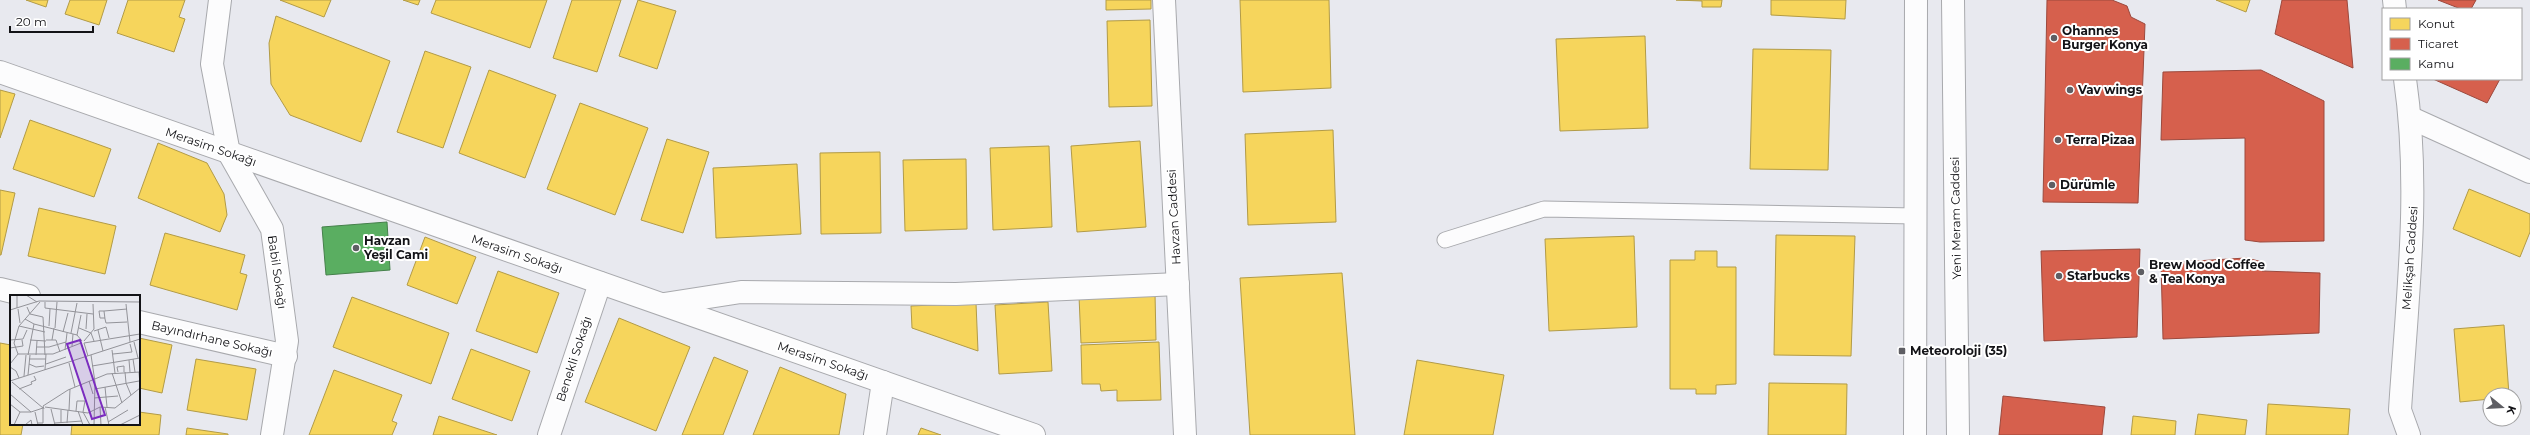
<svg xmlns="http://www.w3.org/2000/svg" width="2530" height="435" font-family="Montserrat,sans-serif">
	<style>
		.homes { fill: #f6d55c; stroke: #b29b47 }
		.shops { fill: #d6604d; stroke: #9c493d }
		.public { fill: #5aae61; stroke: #45804b }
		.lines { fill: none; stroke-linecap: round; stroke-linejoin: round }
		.service-casing { stroke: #a8a9ad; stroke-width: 17 }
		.minor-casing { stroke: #a8a9ad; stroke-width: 24 }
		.tertiary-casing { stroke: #a8a9ad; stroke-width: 24 }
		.secondary-casing { stroke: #a8a9ad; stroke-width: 24 }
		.service { stroke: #fcfcfd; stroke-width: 15 }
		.minor { stroke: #fcfcfd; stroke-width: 22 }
		.tertiary { stroke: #fcfcfd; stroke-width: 22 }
		.secondary { stroke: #fcfcfd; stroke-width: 22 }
		.poi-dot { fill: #5e5e63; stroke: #fff; stroke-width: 1.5 }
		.labels { text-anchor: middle; stroke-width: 4; stroke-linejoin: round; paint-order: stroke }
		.poi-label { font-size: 12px; font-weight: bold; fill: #131317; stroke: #fff; text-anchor: start }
		.street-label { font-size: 12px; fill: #131317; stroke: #fff }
		.inset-road { fill: none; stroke: #939399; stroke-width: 1 }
		.view { fill: #7b2cbf; fill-opacity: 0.15; stroke: #7b2cbf; stroke-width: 2 }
		.inset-edge { fill: none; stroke: #131317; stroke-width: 2 }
	</style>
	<rect width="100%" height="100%" fill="#e8e9ef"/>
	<g class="homes">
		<polygon points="26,0 48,0 46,7"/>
		<polygon points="70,0 107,0 99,25 65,14"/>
		<polygon points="128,0 185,0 179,17 185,19 174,52 117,33"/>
		<polygon points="280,0 331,0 324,17"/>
		<polygon points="403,0 420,0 418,5"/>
		<polygon points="436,0 547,0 530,48 431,13"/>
		<polygon points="572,0 621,0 597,72 553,58"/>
		<polygon points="638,0 676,11 657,69 619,56"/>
		<polygon points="1106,0 1151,0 1151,9 1106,10"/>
		<polygon points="1240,0 1329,0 1331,88 1243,92"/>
		<polygon points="1676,0 1722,0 1721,7 1702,7 1702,1"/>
		<polygon points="1771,0 1846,0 1845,19 1771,15"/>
		<polygon points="2216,0 2250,0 2246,12"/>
		<polygon points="276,16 390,61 361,142 290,115 271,84 269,43"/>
		<polygon points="1150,20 1152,106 1109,107 1107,21"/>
		<polygon points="1645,36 1648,128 1560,131 1556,39"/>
		<polygon points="1753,49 1831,50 1828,170 1750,169"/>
		<polygon points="425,51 471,67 443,148 397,132"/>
		<polygon points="489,70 556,95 525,178 459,153"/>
		<polygon points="0,90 15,94 0,138"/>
		<polygon points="580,103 648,128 615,215 547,189"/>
		<polygon points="30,120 111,149 94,197 13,169"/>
		<polygon points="1333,130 1336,222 1248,225 1245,134"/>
		<polygon points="667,139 709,152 683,233 641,220"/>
		<polygon points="1140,141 1146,227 1077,232 1071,146"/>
		<polygon points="158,143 207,163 224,194 227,215 220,232 138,198"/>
		<polygon points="1049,146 1052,227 993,230 990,148"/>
		<polygon points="880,152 881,233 821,234 820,153"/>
		<polygon points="966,159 967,229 905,231 903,160"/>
		<polygon points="797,164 801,234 716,238 713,168"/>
		<polygon points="2469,189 2530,214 2530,232 2520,257 2453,229"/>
		<polygon points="0,190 15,193 1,255 0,255"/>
		<polygon points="39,208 116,226 105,274 28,256"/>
		<polygon points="165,233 245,255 240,273 247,275 237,310 150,285"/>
		<polygon points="1776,235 1855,236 1851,356 1774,355"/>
		<polygon points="1634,236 1637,327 1549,331 1545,239"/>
		<polygon points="425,237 476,257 457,304 407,285"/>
		<polygon points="1695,251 1717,251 1717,267 1736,267 1736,384 1716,385 1716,394 1696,394 1696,389 1670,389 1670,260 1695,260"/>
		<polygon points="498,271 559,293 537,353 476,331"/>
		<polygon points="1342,273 1355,435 1250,435 1240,278"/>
		<polygon points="1155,293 1156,340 1081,343 1079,296"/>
		<polygon points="352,297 449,333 431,384 333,347"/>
		<polygon points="1048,302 1052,371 999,374 995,305"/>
		<polygon points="976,303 978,351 912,328 911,306"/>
		<polygon points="619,318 690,347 656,431 585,402"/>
		<polygon points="2504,325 2509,395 2490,395 2490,399 2460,402 2454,329"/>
		<polygon points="139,338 172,345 162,393 139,388"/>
		<polygon points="1159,342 1161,400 1117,401 1117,390 1101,391 1100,384 1082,384 1081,345"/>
		<polygon points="0,343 11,345 11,424 23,424 21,435 0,435"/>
		<polygon points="471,349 530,371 512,421 452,399"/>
		<polygon points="714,357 748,371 723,435 682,435"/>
		<polygon points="196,359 256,369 247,420 187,410"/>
		<polygon points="1417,360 1504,375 1493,435 1404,435"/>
		<polygon points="780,367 846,394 839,435 753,435"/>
		<polygon points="334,370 402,395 392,421 397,423 392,435 309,435"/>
		<polygon points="1769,383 1847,384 1846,435 1768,435"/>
		<polygon points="2268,404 2350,409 2348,435 2266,435"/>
		<polygon points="139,412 161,415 159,435 71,435 72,424 139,424"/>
		<polygon points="2198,414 2247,420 2245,435 2195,435"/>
		<polygon points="439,416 497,435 433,435"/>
		<polygon points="2133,416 2176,421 2175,435 2131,435"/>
		<polygon points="187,428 228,434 228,435 186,435"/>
		<polygon points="921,428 941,435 918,435"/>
	</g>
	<g class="shops">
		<polygon points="2047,0 2112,0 2127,6 2131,17 2145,24 2138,203 2043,202"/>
		<polygon points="2282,0 2347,0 2353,68 2275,34"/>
		<polygon points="2438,0 2476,0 2471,9 2461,9"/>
		<polygon points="2261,70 2324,101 2324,241 2260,242 2245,240 2245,138 2161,140 2163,72"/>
		<polygon points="2433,79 2500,79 2487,103"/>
		<polygon points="2140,249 2137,337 2044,341 2041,251"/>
		<polygon points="2246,258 2263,262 2262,271 2320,273 2319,333 2163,339 2161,263"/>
		<polygon points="2003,396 2105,407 2102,435 1999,435"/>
	</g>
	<polygon class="public" points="387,222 390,270 326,275 322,227"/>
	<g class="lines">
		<g class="service-casing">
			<polyline id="service" points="1445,240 1544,209 1916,216"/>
		</g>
		<g class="minor-casing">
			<g id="minor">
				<polyline points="220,0 212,64 229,153 272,229 287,341 272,435"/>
				<polyline points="0,72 1034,435"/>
				<polyline points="2411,118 2530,172"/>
				<polyline points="0,289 29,296"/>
				<polyline points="664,304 741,292 956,294 1178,284"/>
				<polyline points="139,322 286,356"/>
				<polyline points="549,435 600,283"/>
				<polyline points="875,435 883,382"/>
			</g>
		</g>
		<g class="tertiary-casing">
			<g id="tertiary">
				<polyline points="1164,0 1185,435"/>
				<polyline points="2394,0 2395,9"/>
				<path d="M 2405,79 C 2421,189 2407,300 2400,410 L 2409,435"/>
			</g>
		</g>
		<g class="secondary-casing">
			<g id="secondary">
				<polyline points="1953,0 1958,435"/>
				<polyline points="1915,435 1916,0"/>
			</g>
		</g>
		<use href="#service" class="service"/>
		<use href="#minor" class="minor"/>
		<use href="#tertiary" class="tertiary"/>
		<use href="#secondary" class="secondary"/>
	</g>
	<g class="poi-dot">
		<circle cx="2054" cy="38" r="4"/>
		<circle cx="2070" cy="90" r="4"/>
		<circle cx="2058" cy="140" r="4"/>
		<circle cx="2052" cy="185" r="4"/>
		<circle cx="356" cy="248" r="4"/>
		<circle cx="2141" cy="272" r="4"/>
		<circle cx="2059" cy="276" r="4"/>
		<rect x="1898" y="347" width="8" height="8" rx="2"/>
	</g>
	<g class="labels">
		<g class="poi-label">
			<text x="2062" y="35">Ohannes<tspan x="2062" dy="14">Burger Konya</tspan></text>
			<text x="2078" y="94">Vav wings</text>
			<text x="2066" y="144">Terra Pizaa</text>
			<text x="2060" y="189">Dürümle</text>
			<text x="364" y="245">Havzan<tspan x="364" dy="14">Yeşil Cami</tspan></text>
			<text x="2149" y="269">Brew Mood Coffee<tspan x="2149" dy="14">&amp; Tea Konya</tspan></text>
			<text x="2067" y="280">Starbucks</text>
			<text x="1910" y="355">Meteoroloji (35)</text>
		</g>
		<g class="street-label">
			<text transform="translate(211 147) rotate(19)" y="4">Merasim Sokağı</text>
			<text transform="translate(1174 217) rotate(-93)" y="4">Havzan Caddesi</text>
			<text transform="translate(1956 218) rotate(-91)" y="4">Yeni Meram Caddesi</text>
			<text transform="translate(517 254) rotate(19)" y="4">Merasim Sokağı</text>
			<text transform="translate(2410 258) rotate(-86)" y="4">Melikşah Caddesi</text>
			<text transform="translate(277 272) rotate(82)" y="4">Babil Sokağı</text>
			<text transform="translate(212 339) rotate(13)" y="4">Bayındırhane Sokağı</text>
			<text transform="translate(574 359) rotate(-72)" y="4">Benekli Sokağı</text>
			<text transform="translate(823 361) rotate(19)" y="4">Merasim Sokağı</text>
		</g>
	</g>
	<g transform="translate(10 295)">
		<rect width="130" height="130" fill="#e8e9ef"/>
		<path class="inset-road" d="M 16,0 L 27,7M 35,7 L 35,13 L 83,19M 116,9 L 120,47M 17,12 L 20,19 L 33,22 L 35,60M 7,13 L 7,0M 8,14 L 10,28M 117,14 L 94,16 L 95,24 L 96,28 L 117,27M 0,15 L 29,6 L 130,7M 94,16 L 89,16 L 90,23 L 95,23M 15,24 L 24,29 L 67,40 L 72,46M 9,31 L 35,37M 39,31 L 40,14M 45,33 L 47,7M 69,33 L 81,38 L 84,46M 76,34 L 77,19M 88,35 L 93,56M 84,36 L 96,32 L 99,43M 53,37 L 58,18M 61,38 L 67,8M 67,40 L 71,20M 0,45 L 13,44 L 17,35M 20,45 L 36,46M 36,45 L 46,45 L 50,57M 42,45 L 44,33M 74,46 L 84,34 L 83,9M 124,47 L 128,63M 74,48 L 130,39M 74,48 L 78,61M 62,51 L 63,39M 27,52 L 39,52 L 56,47M 0,53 L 13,51 L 12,45M 55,55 L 57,38M 102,55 L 105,78M 8,59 L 4,48 L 9,31 L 30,7M 103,59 L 122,57 L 120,49M 18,60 L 24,29M 26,60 L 27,46M 81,60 L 85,87 L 84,130M 19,64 L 36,64M 123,64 L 125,77M 119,65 L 120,77M 59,68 L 65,92M 0,69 L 8,59 L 43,59 L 71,48M 19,69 L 26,72 L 34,71M 36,69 L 56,62M 82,71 L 130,63M 0,72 L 6,76 L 9,83M 35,75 L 36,59M 108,77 L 107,72 L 114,71 L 114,77M 115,77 L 116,88 L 121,100M 129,77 L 130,90M 102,78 L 112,108M 18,80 L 20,60M 14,81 L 16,60M 0,86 L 130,44M 79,86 L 83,99M 2,87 L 33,113M 95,92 L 97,112M 9,94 L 22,89 L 21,87 L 26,85 L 24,81M 85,94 L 129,86M 0,99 L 21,117M 84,103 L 108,101M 0,109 L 10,117M 35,112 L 78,118 L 90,112 L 105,113 L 130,93M 90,112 L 91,130M 95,112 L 99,130M 34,114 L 33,111 L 58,95 L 97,79 L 130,77M 41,114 L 45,130M 59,115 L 60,94M 66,116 L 67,106 L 75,106 L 73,117 L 80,130M 68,116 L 73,130M 25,117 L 28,130M 98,127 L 118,115M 45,128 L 72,126M 51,128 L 51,115M 57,128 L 58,115M 4,130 L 10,117 L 21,117 L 33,113 L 33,128 L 28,128M 15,130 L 21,125 L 22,130M 110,130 L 130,120"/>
		<path class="view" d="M 70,45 L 95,120 L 82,124 L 57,49 Z"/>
		<rect width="130" height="130" class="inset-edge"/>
	</g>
	<rect x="2382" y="8" width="140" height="72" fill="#ffffff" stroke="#a1a1a2"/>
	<rect x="2390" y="18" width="20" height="12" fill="#f6d55c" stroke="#a1a1a2"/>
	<text x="2418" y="28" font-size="12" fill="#131317">Konut</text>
	<rect x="2390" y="38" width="20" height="12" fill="#d6604d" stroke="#a1a1a2"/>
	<text x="2418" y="48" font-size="12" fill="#131317">Ticaret</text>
	<rect x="2390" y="58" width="20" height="12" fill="#5aae61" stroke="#a1a1a2"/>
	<text x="2418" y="68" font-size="12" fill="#131317">Kamu</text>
	<g transform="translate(2502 407) rotate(108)"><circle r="19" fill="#ffffff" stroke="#a1a1a2"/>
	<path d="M0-3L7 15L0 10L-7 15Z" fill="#5e5e63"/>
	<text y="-6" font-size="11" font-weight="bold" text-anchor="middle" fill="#131317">K</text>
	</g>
	<path d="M10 26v6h83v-6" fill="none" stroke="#131317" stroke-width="2"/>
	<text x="16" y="26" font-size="12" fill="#131317" stroke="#ffffff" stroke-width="3" paint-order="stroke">20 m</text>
</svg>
